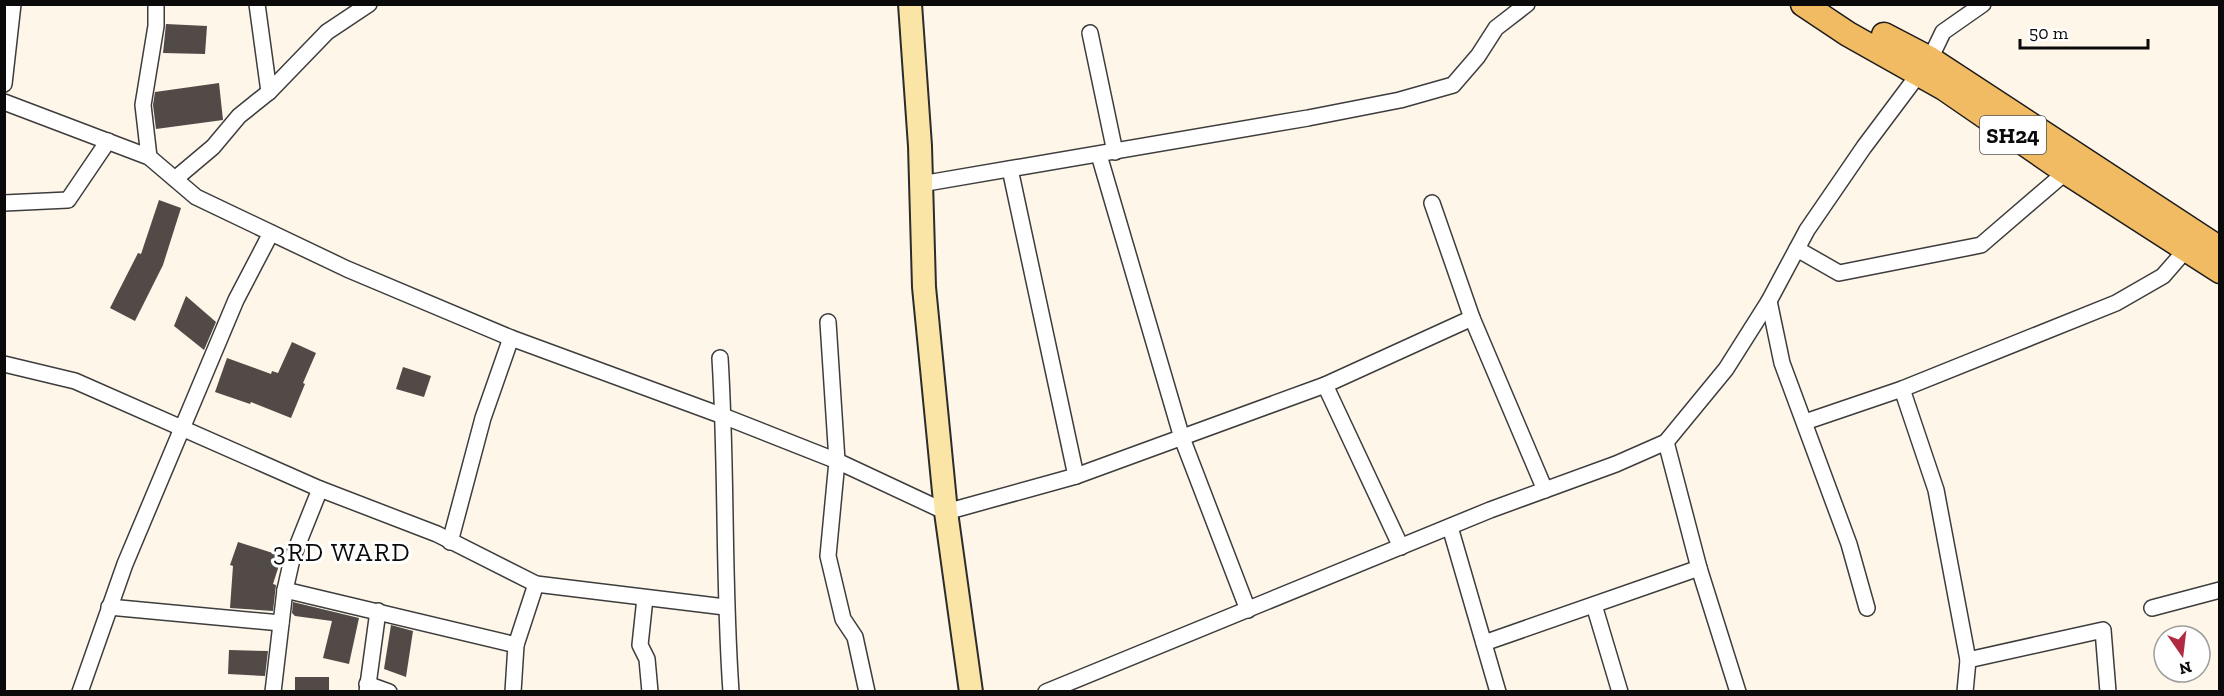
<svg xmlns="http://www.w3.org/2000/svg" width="2224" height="696" font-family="'Zilla Slab',serif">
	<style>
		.building { fill: #524a47 }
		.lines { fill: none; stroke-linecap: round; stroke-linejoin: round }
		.street-casing { stroke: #3d3d3d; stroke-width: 18 }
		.secondary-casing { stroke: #2c2c2c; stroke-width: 26 }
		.primary-casing { stroke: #1b1b1b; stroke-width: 27 }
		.street { stroke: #fff; stroke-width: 15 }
		.secondary { stroke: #fbe5a6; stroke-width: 22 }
		.primary { stroke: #f1bb64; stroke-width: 24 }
		.labels { text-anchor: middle; stroke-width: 6; stroke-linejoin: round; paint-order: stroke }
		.shield { fill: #fff; stroke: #545454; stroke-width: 1.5 }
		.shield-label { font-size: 22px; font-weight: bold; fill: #0a0a0a }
		.neighbourhood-label { font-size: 26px; letter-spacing: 1.5px; fill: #0a0a0a; stroke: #fff }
	</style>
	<rect width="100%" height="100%" fill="#fef6e8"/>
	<g class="building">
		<polygon points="166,24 207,26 205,54 163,53"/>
		<polygon points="219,83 223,120 156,129 153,105 155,92"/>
		<polygon points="159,200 181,208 163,265 135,321 110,308 138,253 141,254"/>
		<polygon points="186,296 216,322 204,350 174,326"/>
		<polygon points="292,342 316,353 303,383 305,384 291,418 251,402 250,404 215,392 227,358 271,374 272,371 278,373"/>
		<polygon points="403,367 431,376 424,397 396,389"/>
		<polygon points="238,542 282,556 273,584 276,585 273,611 230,608 233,566 230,565"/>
		<polygon points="293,602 359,618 349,664 323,658 332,621 295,616 292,613"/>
		<polygon points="391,625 413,631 406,677 384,669"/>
		<polygon points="229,650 268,651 265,676 228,674"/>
		<rect x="295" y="677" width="34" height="15"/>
	</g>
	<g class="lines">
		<g class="street-casing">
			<g id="street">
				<polyline points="257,4 269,92"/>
				<polyline points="1090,33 1115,152"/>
				<polyline points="4,84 13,4"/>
				<polyline points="4,102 149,157 196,197 347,269 511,338 723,416 837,461 946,512 1076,476 1325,385 1472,318"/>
				<polyline points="1099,155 1182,438 1248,610"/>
				<polyline points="149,157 143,105 156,26 156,4"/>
				<polyline points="1010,169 1076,476"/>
				<polyline points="175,179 213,147 239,116 269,92 327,32 369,4"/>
				<polyline points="921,184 1308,118 1400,100 1453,85 1478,56 1496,28 1527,4"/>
				<polyline points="4,203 68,200 108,141"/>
				<polyline points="1432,203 1472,318 1545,490"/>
				<polyline points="1797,249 1839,273 1981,245 2066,172"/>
				<polyline points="1769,301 1782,363 1849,544 1867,608"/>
				<polyline points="828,322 837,461 828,556 843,619 855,637 867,692"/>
				<path d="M 720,358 C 727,469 723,580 731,692"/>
				<polyline points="4,364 75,381 320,489 437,534 536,584 725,607"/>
				<polyline points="1325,385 1401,547"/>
				<polyline points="1902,389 1936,490 1968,660 2103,630 2108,692"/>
				<polyline points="1805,422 1902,389 2116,303 2163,276 2190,245"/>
				<polyline points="1666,442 1699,568 1738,692"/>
				<polyline points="1450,527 1498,692"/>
				<polyline points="450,542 483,418 511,338"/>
				<polyline points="285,590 516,645"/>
				<polyline points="645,598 640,645 647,659 650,692"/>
				<polyline points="1594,605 1620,692"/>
				<polyline points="109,607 281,623"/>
				<polyline points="2152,608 2220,590"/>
				<polyline points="1484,643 1699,568"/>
				<polyline points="367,684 389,692"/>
				<polyline points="80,692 125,564 236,300 271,233"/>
				<polyline points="273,692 285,590 292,559 320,489"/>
				<polyline points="367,692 378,611"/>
				<polyline points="513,692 516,645 536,584"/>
				<polyline points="1046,692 1490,510 1616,464 1666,442 1726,369 1769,301 1807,230 1864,147 1930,59 1943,32 1983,4"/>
				<polyline points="1965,692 1968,660"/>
			</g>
		</g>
		<g class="secondary-casing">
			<polyline id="secondary" points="910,4 920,146 924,287 946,512 971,692"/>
		</g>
		<g class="primary-casing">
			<g id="primary">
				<polyline points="1803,4 1848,34 1944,88 2066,172 2220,271"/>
				<polyline points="1884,35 1930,59 2220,249"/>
			</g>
		</g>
		<use href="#street" class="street"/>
		<use href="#secondary" class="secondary"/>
		<use href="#primary" class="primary"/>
	</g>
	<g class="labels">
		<rect class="shield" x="1980" y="116" width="66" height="38" rx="4.5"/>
		<g class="shield-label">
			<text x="2013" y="143">SH24</text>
		</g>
		<g class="neighbourhood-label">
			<text x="342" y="561">3RD WARD</text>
		</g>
	</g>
	<rect width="2224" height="696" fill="none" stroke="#0a0a0a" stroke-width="12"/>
	<g transform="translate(2182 654) rotate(166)"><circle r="28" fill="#ffffff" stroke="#9d9d9d" stroke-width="1.5"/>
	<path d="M0-4.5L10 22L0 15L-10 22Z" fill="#b12a44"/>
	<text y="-9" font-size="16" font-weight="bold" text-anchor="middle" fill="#0a0a0a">N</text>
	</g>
	<path d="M2020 39v9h128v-9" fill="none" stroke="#0a0a0a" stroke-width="3"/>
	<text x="2029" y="39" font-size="18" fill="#0a0a0a" stroke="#ffffff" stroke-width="4.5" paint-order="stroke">50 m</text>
</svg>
